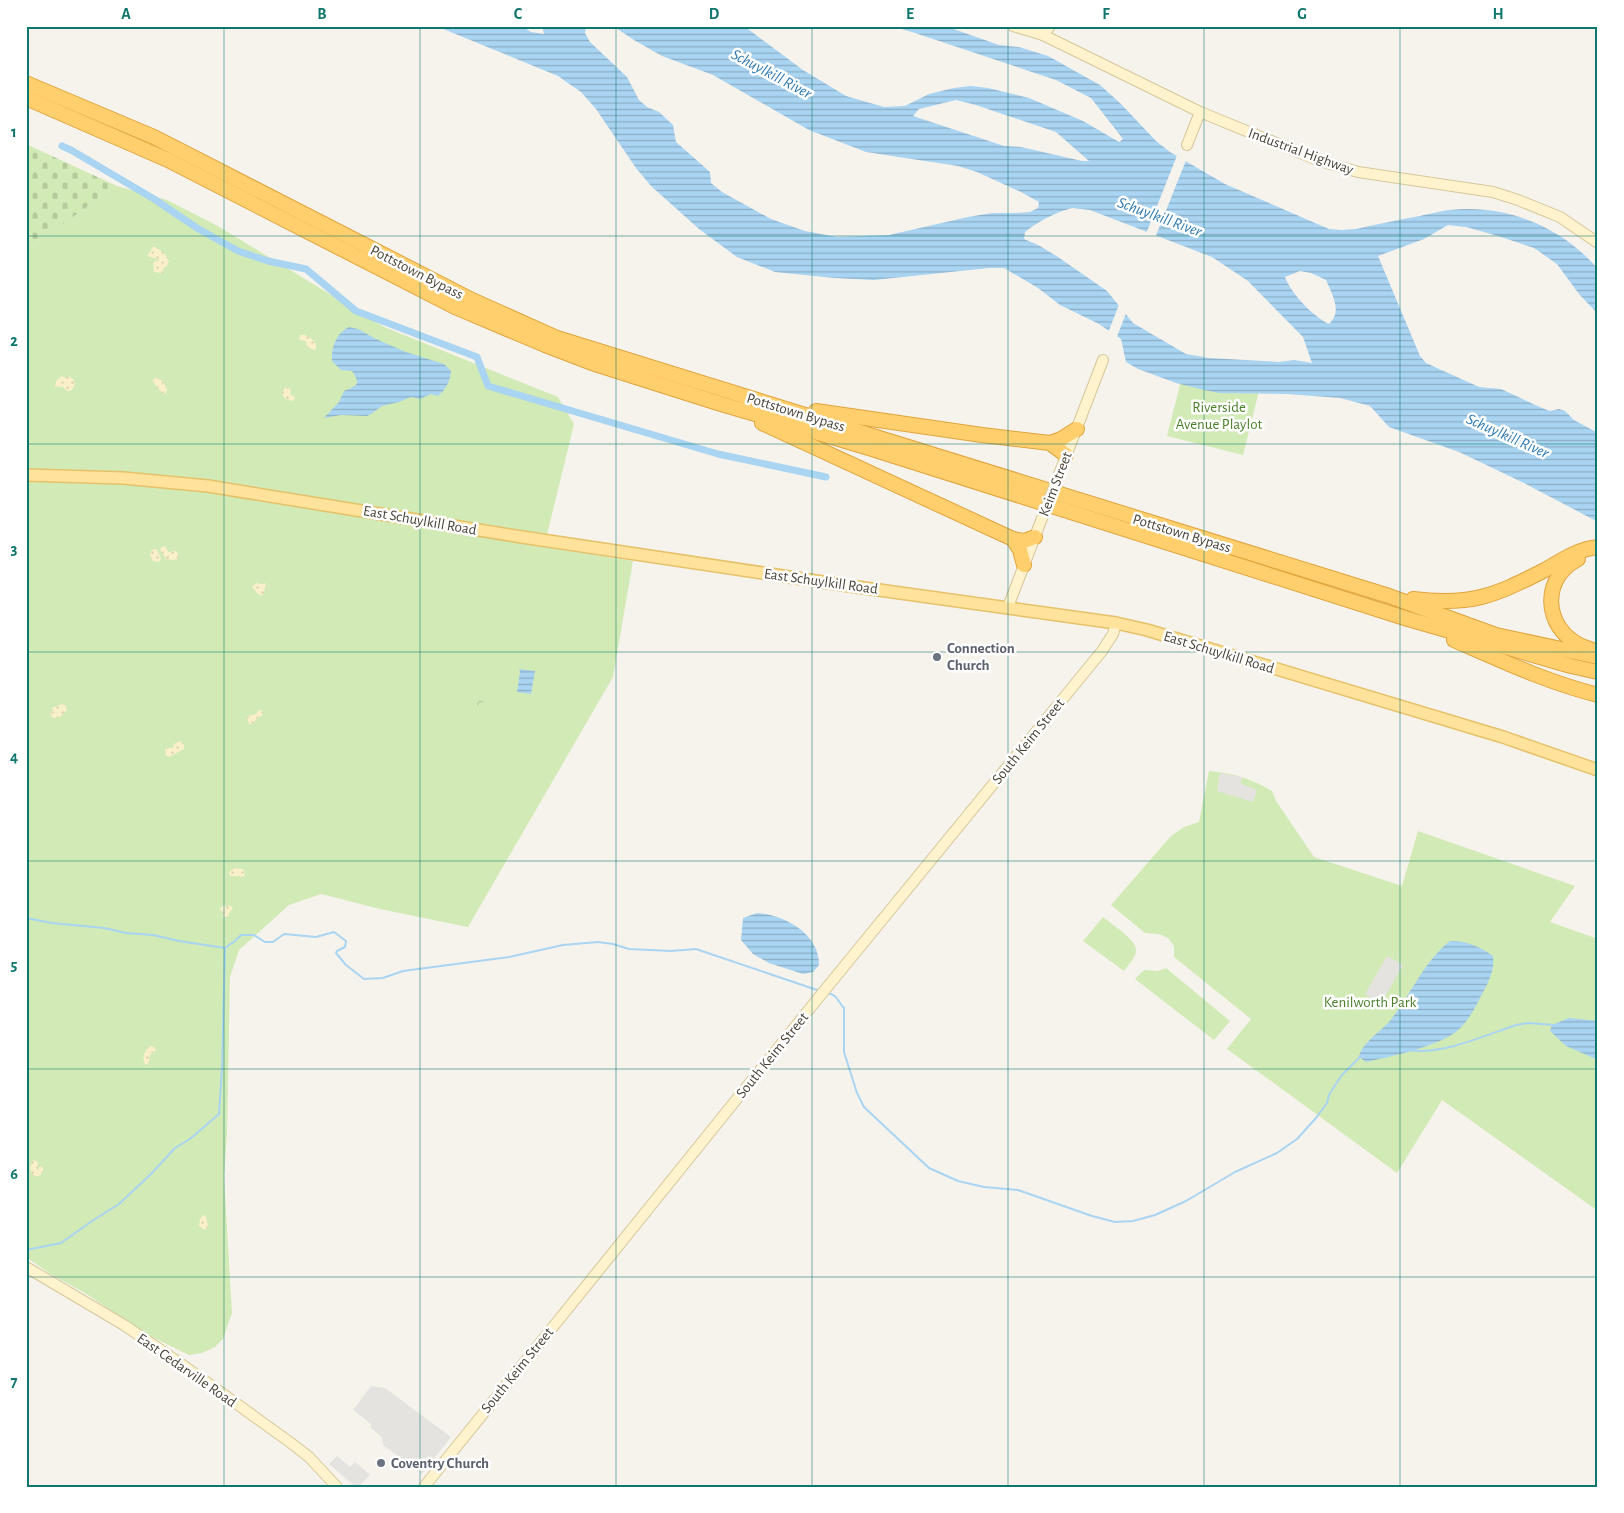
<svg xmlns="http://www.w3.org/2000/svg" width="1624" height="1513" font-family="'Alegreya Sans',sans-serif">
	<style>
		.green { fill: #d2eab5 }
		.forest { fill: url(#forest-crowns) }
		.sand { fill: url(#sand-dots) }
		.cemetery { fill: url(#cemetery-stones) }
		.parking { fill: #e5e3e0 }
		.water { fill: url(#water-rules); fill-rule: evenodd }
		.pier { fill: #f6f3ec }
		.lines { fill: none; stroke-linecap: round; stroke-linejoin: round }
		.stream { stroke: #a9d4f2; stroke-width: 2 }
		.canal { stroke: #a9d4f2; stroke-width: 7 }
		.secondary-casing { stroke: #d6c79b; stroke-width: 12 }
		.primary-casing { stroke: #e6c16a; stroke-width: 14 }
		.highway-casing { stroke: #e0a43c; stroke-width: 16 }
		.secondary { stroke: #fff3cd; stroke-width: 10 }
		.primary { stroke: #ffe39c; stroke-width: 11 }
		.highway { stroke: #ffcf6e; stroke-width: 14 }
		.secondary-bridge-casing { stroke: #d6c79b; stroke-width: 12; stroke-linecap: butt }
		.secondary-bridge { stroke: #fff3cd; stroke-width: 10 }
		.grid { fill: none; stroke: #0f766e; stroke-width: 1; stroke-opacity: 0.55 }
		.worship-dot { fill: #6b7280; stroke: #fff; stroke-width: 2 }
		.labels { text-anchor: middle; stroke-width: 5; stroke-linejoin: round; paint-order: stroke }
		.street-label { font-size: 15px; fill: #4b4439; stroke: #fff }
		.park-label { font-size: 15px; fill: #4a7f2a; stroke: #fff }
		.worship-label { font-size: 15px; font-weight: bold; fill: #5b616d; stroke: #fff; text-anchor: start }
		.water-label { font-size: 16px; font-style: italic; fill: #2e7ab2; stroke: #fff }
		.neatline { fill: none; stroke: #0f766e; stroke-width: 2 }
		.grid-label { font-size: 16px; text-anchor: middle; font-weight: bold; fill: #0f766e }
	</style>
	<defs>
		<pattern id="forest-crowns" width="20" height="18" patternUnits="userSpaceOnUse" patternTransform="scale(1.25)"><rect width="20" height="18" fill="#d2eab5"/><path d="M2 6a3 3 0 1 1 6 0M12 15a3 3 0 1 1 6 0" fill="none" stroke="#b6ca9c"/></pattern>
		<pattern id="sand-dots" width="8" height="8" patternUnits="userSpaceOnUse" patternTransform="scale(1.25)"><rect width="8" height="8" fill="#f9efc9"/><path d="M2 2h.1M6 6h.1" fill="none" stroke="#d7cead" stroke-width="1.8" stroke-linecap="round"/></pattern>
		<pattern id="cemetery-stones" width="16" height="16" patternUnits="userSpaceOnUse" patternTransform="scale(1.25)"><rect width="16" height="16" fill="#d2eab5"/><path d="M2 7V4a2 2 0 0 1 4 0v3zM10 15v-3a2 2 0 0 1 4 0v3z" fill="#b6ca9c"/></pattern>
		<pattern id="water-rules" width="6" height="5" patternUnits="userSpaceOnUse" patternTransform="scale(1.25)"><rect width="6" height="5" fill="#a9d4f2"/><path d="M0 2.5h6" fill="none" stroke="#8caec5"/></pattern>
	</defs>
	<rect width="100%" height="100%" fill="#f6f3ec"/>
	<g class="green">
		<polygon points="117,186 167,200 216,225 384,327 558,397 574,424 544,547 633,561 613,677 468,927 380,909 321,894 289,905 239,950 230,977 227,1133 224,1177 232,1313 223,1339 215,1347 202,1353 189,1355 146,1334 85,1293 52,1275 26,1257 26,250"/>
		<polygon points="1181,381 1260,387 1243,455 1167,436"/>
		<path d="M 1209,771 C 1233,773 1252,779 1272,791 L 1276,801 L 1314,857 L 1402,886 L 1418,831 L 1575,886 L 1550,922 L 1598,939 L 1598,1211 L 1442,1100 L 1397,1173 L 1227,1049 L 1251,1019 L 1174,957 L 1174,946 L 1168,938 L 1159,934 L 1145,933 L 1111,905 L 1171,836 L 1184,827 L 1199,822 Z"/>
		<path d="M 1103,917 C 1111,924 1137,940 1136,950 C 1136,958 1128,965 1124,971 L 1083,941 Z"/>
		<polygon points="1166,968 1230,1021 1214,1040 1135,979 1144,970 1158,971"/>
	</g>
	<polygon class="forest" points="474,693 485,695 481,708 472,705"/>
	<g class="sand">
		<polygon points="153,247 156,247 165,254 169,261 167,266 163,268 164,272 162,273 154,272 153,262 160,260 147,256"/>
		<path d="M 300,335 C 306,334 312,338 316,344 L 316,349 L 314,350 L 307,347 L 306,341 L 299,340 Z"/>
		<polygon points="62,376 65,378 69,376 73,379 75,384 72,390 67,391 63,387 55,387 56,381"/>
		<polygon points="156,378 163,381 167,390 165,394 162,393 153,382 153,379"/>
		<polygon points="289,387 291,392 290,394 295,397 295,399 291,401 284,398 282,393 285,388"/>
		<polygon points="163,546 166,547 168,552 176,551 178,554 178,559 174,560 166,559 160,549"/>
		<polygon points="154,549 157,550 161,558 160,561 157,562 153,561 150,555 151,551"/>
		<polygon points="256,583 261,584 264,583 266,584 263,595 259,595 252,587"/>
		<polygon points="62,704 66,706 67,710 60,717 53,718 50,713 53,711 52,708"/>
		<polygon points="259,710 262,711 263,715 257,718 253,724 249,724 247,719 248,716 256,714"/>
		<polygon points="180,741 184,745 184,749 169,757 166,756 165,749 168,748 173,748 174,744"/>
		<polygon points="235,868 243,869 245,875 243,877 239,876 230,876 229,872"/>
		<polygon points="224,905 226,907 229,905 233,908 229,913 228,917 223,917 223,912 219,909"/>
		<path d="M 150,1046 L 154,1047 L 156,1050 L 150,1055 L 149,1062 L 146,1065 C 141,1059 144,1051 150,1046 Z"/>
		<polygon points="33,1160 38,1162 37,1172 40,1166 43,1168 43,1172 38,1177 33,1175 30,1168"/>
		<polygon points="203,1215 206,1216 208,1227 205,1230 199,1226 200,1219"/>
	</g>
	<polygon class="cemetery" points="26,144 117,186 26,250"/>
	<g class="parking">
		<polygon points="1220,773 1242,777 1241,784 1257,790 1253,802 1217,791"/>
		<polygon points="1387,956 1403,965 1381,1004 1365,994"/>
		<polygon points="371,1386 385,1388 451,1437 422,1474 383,1445 382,1437 371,1428 371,1424 353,1410"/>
		<polygon points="337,1456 350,1467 355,1462 370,1475 358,1487 356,1487 329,1464"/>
	</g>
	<g class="water">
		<path d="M 436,26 L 522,26 L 531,32 L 544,34 L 542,26 L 586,26 L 585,33 L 590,42 L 627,77 L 639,100 L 647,107 L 659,112 L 673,125 L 676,142 L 710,172 L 711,183 L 722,192 L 771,219 L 805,231 L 837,237 L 889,235 L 968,217 L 992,213 L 1017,213 L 1030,212 L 1038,208 L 1039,202 L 1021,192 L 977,172 L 958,166 L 866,152 L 809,130 L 713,75 L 662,56 L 634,40 L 613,26 L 744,26 L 803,70 L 846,96 L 884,107 L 905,106 L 929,94 L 954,88 L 971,86 L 988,88 L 1029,98 L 1083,121 L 1119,142 L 1123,139 L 1091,98 L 1056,80 L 912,32 L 891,26 L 945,26 L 999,45 L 1019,47 L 1048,56 L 1100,85 L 1120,103 L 1156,141 L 1170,152 L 1225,184 L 1329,229 L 1341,230 L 1356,229 C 1377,224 1398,220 1420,216 C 1430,214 1440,211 1450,210 C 1506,204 1561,226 1598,269 L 1598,314 L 1579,294 L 1557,264 L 1534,248 L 1498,236 L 1466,227 L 1448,225 L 1424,239 L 1378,256 L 1420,356 L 1426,363 L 1479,387 L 1501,389 L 1542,408 L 1550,411 L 1559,409 L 1565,411 L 1574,420 L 1598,433 L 1598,522 L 1524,483 L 1459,452 L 1389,427 L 1370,406 L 1340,398 L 1287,394 L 1219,393 L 1204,390 L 1176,383 L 1138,369 L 1126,362 L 1121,339 L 1099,324 L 1060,305 L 1038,288 L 1004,268 L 989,268 L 874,280 L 834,278 L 775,272 L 737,257 L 699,229 L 651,186 L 636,168 L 596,109 L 581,92 L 558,76 ZM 956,100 L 976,105 L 1056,132 L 1089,161 L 1082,161 L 1021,147 L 1004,146 L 913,116 L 919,109 ZM 1072,208 L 1090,210 L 1212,257 L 1248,281 L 1303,337 L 1312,363 L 1294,360 L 1279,362 L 1209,358 L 1186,354 L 1133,323 L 1107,291 L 1058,257 L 1040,246 L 1024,239 L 1025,232 C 1039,221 1054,213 1072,208 ZM 1300,271 L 1311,273 L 1326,280 C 1332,294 1343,312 1329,324 C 1314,317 1291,294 1285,277 Z"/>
		<path d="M 349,327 L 358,329 L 376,339 L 406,352 L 444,364 L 451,371 C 450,382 446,389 438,396 L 431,394 L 420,399 L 411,397 L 399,402 L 382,406 L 371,414 L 367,416 L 341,415 L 324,418 L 339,402 L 344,391 C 358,385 361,385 352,371 L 341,370 L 332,361 C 331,348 336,333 349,327 Z"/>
		<polygon points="519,669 535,671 531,694 517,692 520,672"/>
		<path d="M 757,913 C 784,915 819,933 819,965 L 813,972 L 803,974 L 769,963 L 753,954 L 741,940 L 743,918 Z"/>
		<path d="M 1450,941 C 1465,940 1481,947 1493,956 C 1495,970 1488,983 1481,996 C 1475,1008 1468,1022 1457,1031 C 1439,1046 1390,1057 1366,1062 L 1359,1057 C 1360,1045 1381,1031 1389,1022 C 1410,997 1423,962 1450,941 Z"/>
		<polygon points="1569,1018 1598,1021 1598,1060 1566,1046 1550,1031 1552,1025"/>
	</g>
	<g class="pier">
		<polygon points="1178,153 1187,158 1155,238 1146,234"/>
		<polygon points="1120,302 1127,311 1116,339 1108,333"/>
	</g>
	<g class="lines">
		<g class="stream">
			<polyline points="26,918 52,923 104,928 126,933 153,935 179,941 225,948 235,941 241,935 254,935 265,942 273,942 284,934 316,937 334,932 346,941 345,947 337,951 336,953 346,965 364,979 383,978 403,971 509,957 563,945 598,942 613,944 629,949 671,951 696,949 820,991"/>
			<path d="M 827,993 C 837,994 838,1002 844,1008 L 844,1052 L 857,1093 L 864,1107 L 929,1168 L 958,1181 L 984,1187 L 1018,1190 L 1092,1216 L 1115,1222 L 1133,1221 L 1155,1215 L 1186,1201 L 1235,1172 L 1277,1153 L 1297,1139 L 1316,1118 L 1327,1103 L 1329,1095 L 1341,1076 L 1360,1057"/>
			<path d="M 1408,1050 C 1440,1056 1486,1035 1516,1025 L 1528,1023 L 1554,1025"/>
			<polyline points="26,1250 61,1243 92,1221 119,1204 150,1175 175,1148 190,1139 219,1114 222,1068 225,948"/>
		</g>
		<polyline class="canal" points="62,146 71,150 154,199 197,228 238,251 268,261 306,269 356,311 477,357 488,386 718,454 826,477"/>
		<g class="secondary-casing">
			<g id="secondary">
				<polyline points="1013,26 1043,35 1200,112 1320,161 1358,172 1493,192 1518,200 1560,217 1598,243"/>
				<polyline points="1043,35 1050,26"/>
				<polyline points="1187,145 1200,112"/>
				<polyline points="1056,482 1103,360"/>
				<polyline points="1008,607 1044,513"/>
				<polyline points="26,1267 124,1325 187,1368 291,1443 309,1457 337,1487"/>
				<polyline points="424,1487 815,1002 1102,651 1113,634 1116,623"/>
			</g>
		</g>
		<g class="primary-casing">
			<polyline id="primary" points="26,475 123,478 208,486 522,537 843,585 1116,623 1147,630 1503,737 1598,770"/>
		</g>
		<g class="highway-casing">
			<g id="highway">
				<polyline points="26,83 154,137 472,300 557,338 1389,596 1496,635 1598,657"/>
				<polyline points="26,98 168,160 455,307 545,345 592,363 718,403 869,448 1408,619 1571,666 1598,672"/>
				<polyline points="816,411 982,435 1050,443 1066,455"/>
				<polyline points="762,423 1013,539 1024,541 1035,537"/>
				<polyline points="1050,443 1061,439 1077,429"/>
				<polyline points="1013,539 1020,550 1024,565"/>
				<path d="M 1578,559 C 1536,581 1546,637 1590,649"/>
				<path d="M 1413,599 C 1471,606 1494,596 1545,570 C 1562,560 1578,549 1598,547"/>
				<path d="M 1454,640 C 1502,661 1547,682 1598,695"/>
			</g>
		</g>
		<use href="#secondary" class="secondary"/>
		<use href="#primary" class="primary"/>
		<use href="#highway" class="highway"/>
		<g class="secondary-bridge-casing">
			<polyline id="secondary-bridge" points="1044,513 1056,482"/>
		</g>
		<use href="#secondary-bridge" class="secondary-bridge"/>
	</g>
	<path class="grid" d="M 224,26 L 224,1487M 420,26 L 420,1487M 616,26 L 616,1487M 812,26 L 812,1487M 1008,26 L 1008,1487M 1204,26 L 1204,1487M 1400,26 L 1400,1487M 26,236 L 1598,236M 26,444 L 1598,444M 26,652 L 1598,652M 26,861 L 1598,861M 26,1069 L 1598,1069M 26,1277 L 1598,1277"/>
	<g class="worship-dot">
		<circle cx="937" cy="657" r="5"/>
		<circle cx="381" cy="1463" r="5"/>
	</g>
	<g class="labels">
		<g class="street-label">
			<text transform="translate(1301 151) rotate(20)" y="5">Industrial Highway</text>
			<text transform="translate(417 272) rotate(27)" y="5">Pottstown Bypass</text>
			<text transform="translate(796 412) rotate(17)" y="5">Pottstown Bypass</text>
			<text transform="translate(1055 484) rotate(-69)" y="5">Keim Street</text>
			<text transform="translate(420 520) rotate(10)" y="5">East Schuylkill Road</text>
			<text transform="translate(1182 533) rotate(17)" y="5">Pottstown Bypass</text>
			<text transform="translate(821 581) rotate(8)" y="5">East Schuylkill Road</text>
			<text transform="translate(1219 652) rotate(17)" y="5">East Schuylkill Road</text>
			<text transform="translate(1028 741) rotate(-51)" y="5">South Keim Street</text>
			<text transform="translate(772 1055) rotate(-51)" y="5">South Keim Street</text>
			<text transform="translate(187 1370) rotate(35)" y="5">East Cedarville Road</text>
			<text transform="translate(517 1370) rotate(-51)" y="5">South Keim Street</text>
		</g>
		<g class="park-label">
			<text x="1219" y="412">Riverside<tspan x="1219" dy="17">Avenue Playlot</tspan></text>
			<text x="1370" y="1007">Kenilworth Park</text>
		</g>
		<g class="worship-label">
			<text x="947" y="653">Connection<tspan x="947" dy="17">Church</tspan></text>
			<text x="391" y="1468">Coventry Church</text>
		</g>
		<g class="water-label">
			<text transform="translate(772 73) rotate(28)" y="6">Schuylkill River</text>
			<text transform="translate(1160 216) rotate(20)" y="6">Schuylkill River</text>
			<text transform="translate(1508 435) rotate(24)" y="6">Schuylkill River</text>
		</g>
	</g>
	<rect width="1624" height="1513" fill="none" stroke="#ffffff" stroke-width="55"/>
	<rect x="28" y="28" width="1568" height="1458" class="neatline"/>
	<g class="grid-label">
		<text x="126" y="19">A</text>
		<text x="322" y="19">B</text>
		<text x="518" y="19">C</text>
		<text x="714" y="19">D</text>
		<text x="910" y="19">E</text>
		<text x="1106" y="19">F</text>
		<text x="1302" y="19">G</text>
		<text x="1498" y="19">H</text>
		<text x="14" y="137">1</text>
		<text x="14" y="346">2</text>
		<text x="14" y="554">3</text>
		<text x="14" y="762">4</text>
		<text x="14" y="970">5</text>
		<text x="14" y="1179">6</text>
		<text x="14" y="1387">7</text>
	</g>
</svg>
